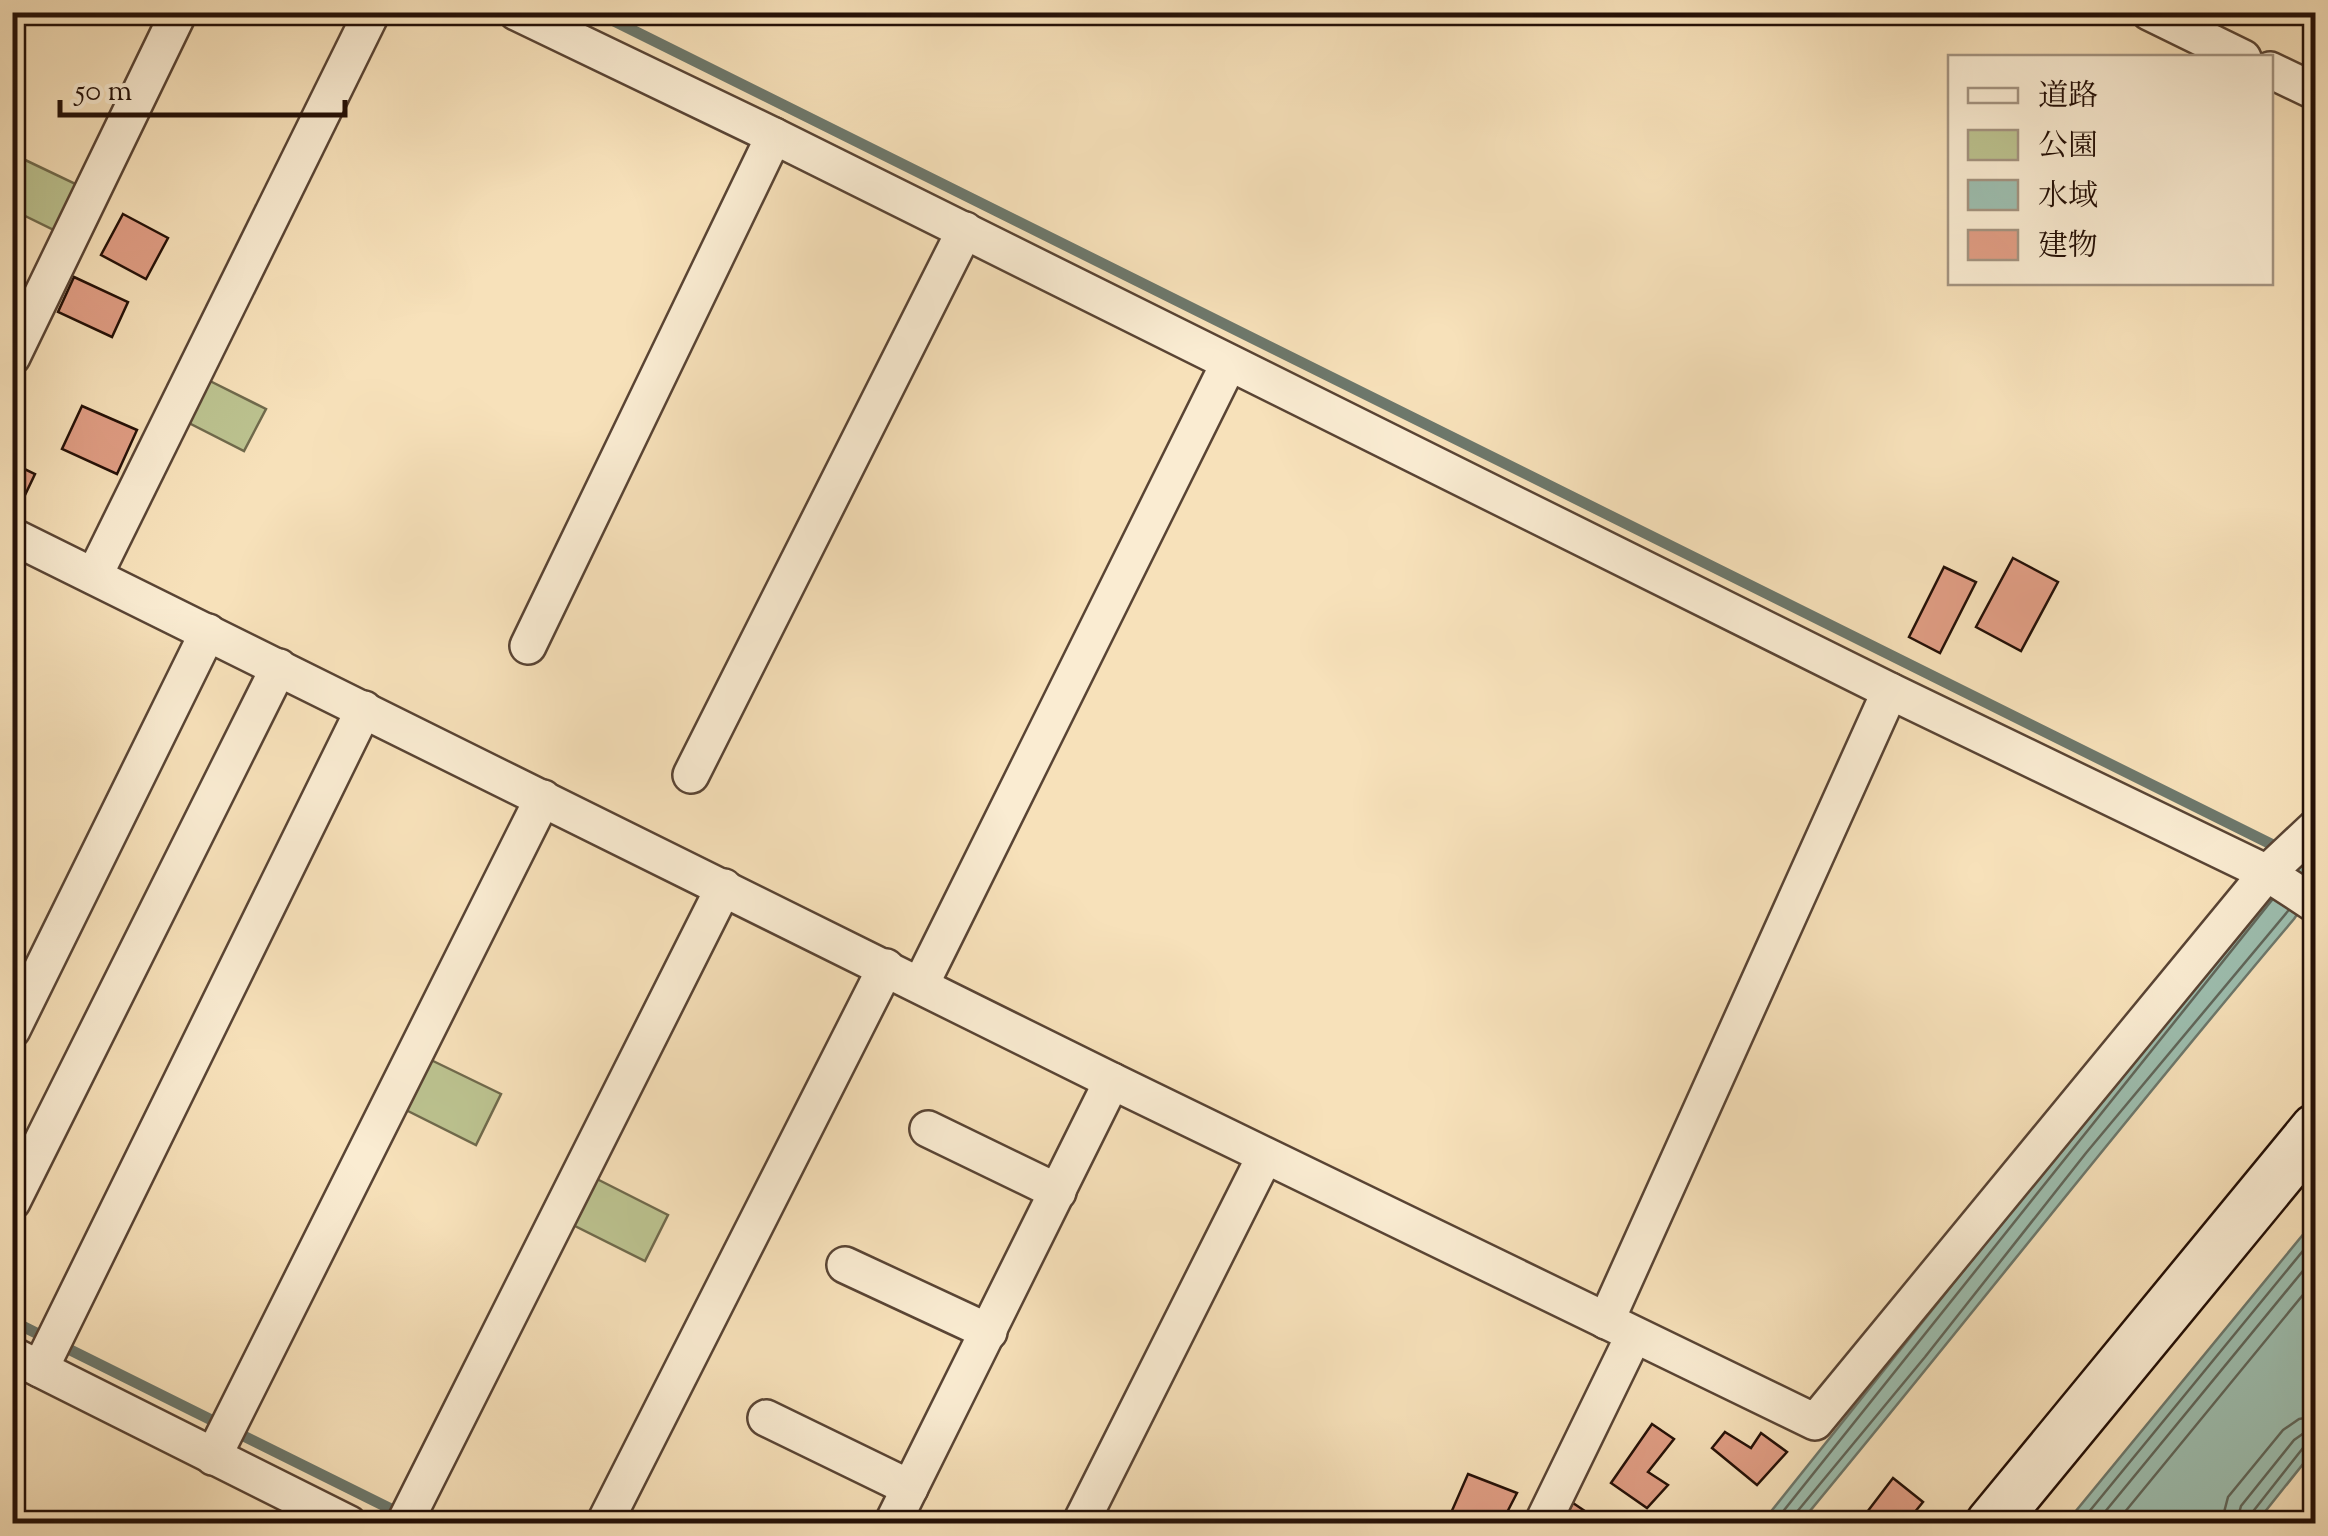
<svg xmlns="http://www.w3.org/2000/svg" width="2328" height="1536" font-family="'Sorts Mill Goudy','Noto Serif JP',serif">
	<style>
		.green { fill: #bcc390; stroke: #706a4c; stroke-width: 2.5 }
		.water { fill: #9dbeaf; stroke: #6d786c; stroke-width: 2.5 }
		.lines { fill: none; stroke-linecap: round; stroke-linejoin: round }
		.shore { stroke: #60675b; stroke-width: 2.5 }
		.stream { stroke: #6d786c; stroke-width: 11 }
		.building { fill: #e19e85; stroke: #241007; stroke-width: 2.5 }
		.street-casing { stroke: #594434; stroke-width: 40 }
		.secondary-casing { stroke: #241007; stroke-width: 55 }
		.street { stroke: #faecd2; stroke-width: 35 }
		.secondary { stroke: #faecd2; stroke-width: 50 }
	</style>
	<rect width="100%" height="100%" fill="#f7e1ba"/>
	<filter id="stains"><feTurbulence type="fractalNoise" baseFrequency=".002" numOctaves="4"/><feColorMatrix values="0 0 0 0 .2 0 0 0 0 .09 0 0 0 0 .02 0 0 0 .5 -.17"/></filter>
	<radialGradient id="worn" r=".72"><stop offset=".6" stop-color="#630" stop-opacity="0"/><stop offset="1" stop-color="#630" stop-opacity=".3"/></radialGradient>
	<g class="green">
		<polygon points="21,158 82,187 60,233 13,210 12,176"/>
		<polygon points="206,379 266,409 244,451 185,421"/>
		<polygon points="429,1059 501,1094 476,1145 404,1109"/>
		<polygon points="591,1176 668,1215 645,1261 567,1222"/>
	</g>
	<g class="water">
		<path d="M 2315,842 L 2315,888 L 2294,919 C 2126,1117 1966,1323 1800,1523 L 1761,1524 L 2259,901 Z"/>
		<polygon points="2315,1220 2315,1449 2256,1523 2066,1523"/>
	</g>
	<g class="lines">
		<g class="shore">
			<polyline points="1773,1524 2272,900"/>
			<polyline points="1793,1524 1796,1513 1925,1357 2086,1153 2288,911"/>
			<polyline points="2079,1524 2316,1235"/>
			<polyline points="2095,1524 2316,1255"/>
			<polyline points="2115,1524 2316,1279"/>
			<polyline points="2221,1524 2228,1497 2283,1430 2299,1419 2316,1416"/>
			<polyline points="2236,1524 2241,1506 2294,1440 2304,1433 2316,1431"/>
			<polyline points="2249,1524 2251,1514 2303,1448 2316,1444"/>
		</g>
		<g class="stream">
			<polyline points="596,12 2285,851"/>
			<polyline points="12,1321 403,1515"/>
		</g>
	</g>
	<g class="building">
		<polygon points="123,214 168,238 146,279 101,255"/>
		<polygon points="74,277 128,302 112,337 58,312"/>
		<polygon points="82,406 137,430 117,474 62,449"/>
		<polygon points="12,463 35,474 16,514 12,512"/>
		<polygon points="2013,558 2058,582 2021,651 1976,627"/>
		<polygon points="1944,567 1976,582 1940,653 1909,637"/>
		<polygon points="1652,1424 1674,1439 1648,1472 1668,1485 1647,1508 1611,1483"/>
		<polygon points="1725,1432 1751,1448 1761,1433 1787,1452 1757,1485 1712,1448"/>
		<polygon points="1468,1474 1517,1493 1501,1524 1447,1522"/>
		<polygon points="1893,1478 1923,1502 1905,1524 1864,1524 1861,1520"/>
		<polygon points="1573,1503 1604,1524 1560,1524"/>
	</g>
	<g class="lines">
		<g class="street-casing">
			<g id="street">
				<polyline points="516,12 774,136 1890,691 2267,873 2316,905"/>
				<polyline points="2149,12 2243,58"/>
				<polyline points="2270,70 2316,92"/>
				<polyline points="12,357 179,12"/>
				<polyline points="12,536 1112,1081 1815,1422 2267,873 2316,827"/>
				<polyline points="94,576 372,12"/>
				<polyline points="528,646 774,136"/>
				<polyline points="691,775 965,230"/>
				<polyline points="921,984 1229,363"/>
				<polyline points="12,1030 208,632"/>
				<polyline points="928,1129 1058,1192"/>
				<polyline points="12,1202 279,667"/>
				<polyline points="845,1265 989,1332"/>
				<polyline points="1606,1321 1890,691"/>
				<polyline points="12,1355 349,1524"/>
				<polyline points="40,1369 364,709"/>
				<polyline points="766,1418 910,1488"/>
				<polyline points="213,1457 543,798"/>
				<polyline points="404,1524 724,887"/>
				<polyline points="604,1524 886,967"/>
				<polyline points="892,1524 1112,1081"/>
				<polyline points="1080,1524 1265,1156"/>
				<polyline points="1542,1524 1634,1335"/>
			</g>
		</g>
		<g class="secondary-casing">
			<polyline id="secondary" points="1991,1524 2316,1129"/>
		</g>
		<use href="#street" class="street"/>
		<use href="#secondary" class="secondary"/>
	</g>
	<rect width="2328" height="1536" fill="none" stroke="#f7e1ba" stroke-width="50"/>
	<rect x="15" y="15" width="2298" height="1506" fill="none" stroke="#241007" stroke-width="5"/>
	<rect x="25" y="25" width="2278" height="1486" fill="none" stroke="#241007" stroke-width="2.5"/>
	<rect x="1948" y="55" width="325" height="230" fill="#faecd2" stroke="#a49481" stroke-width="2.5"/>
	<rect x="1968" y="88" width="50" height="15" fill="#faecd2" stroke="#a49481" stroke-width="2.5"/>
	<text x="2038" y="105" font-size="30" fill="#241007">道路</text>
	<rect x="1968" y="130" width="50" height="30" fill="#bcc390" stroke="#a49481" stroke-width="2.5"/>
	<text x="2038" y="155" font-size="30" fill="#241007">公園</text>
	<rect x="1968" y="180" width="50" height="30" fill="#9dbeaf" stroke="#a49481" stroke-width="2.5"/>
	<text x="2038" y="205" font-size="30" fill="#241007">水域</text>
	<rect x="1968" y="230" width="50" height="30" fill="#e19e85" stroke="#a49481" stroke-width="2.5"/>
	<text x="2038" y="255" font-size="30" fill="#241007">建物</text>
	<path d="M60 100v15h285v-15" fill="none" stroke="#241007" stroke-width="5"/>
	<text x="75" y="100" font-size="30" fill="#241007" stroke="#faecd2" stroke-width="8" paint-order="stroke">50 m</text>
	<rect width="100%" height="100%" filter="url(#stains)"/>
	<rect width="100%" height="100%" fill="url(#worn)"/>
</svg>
